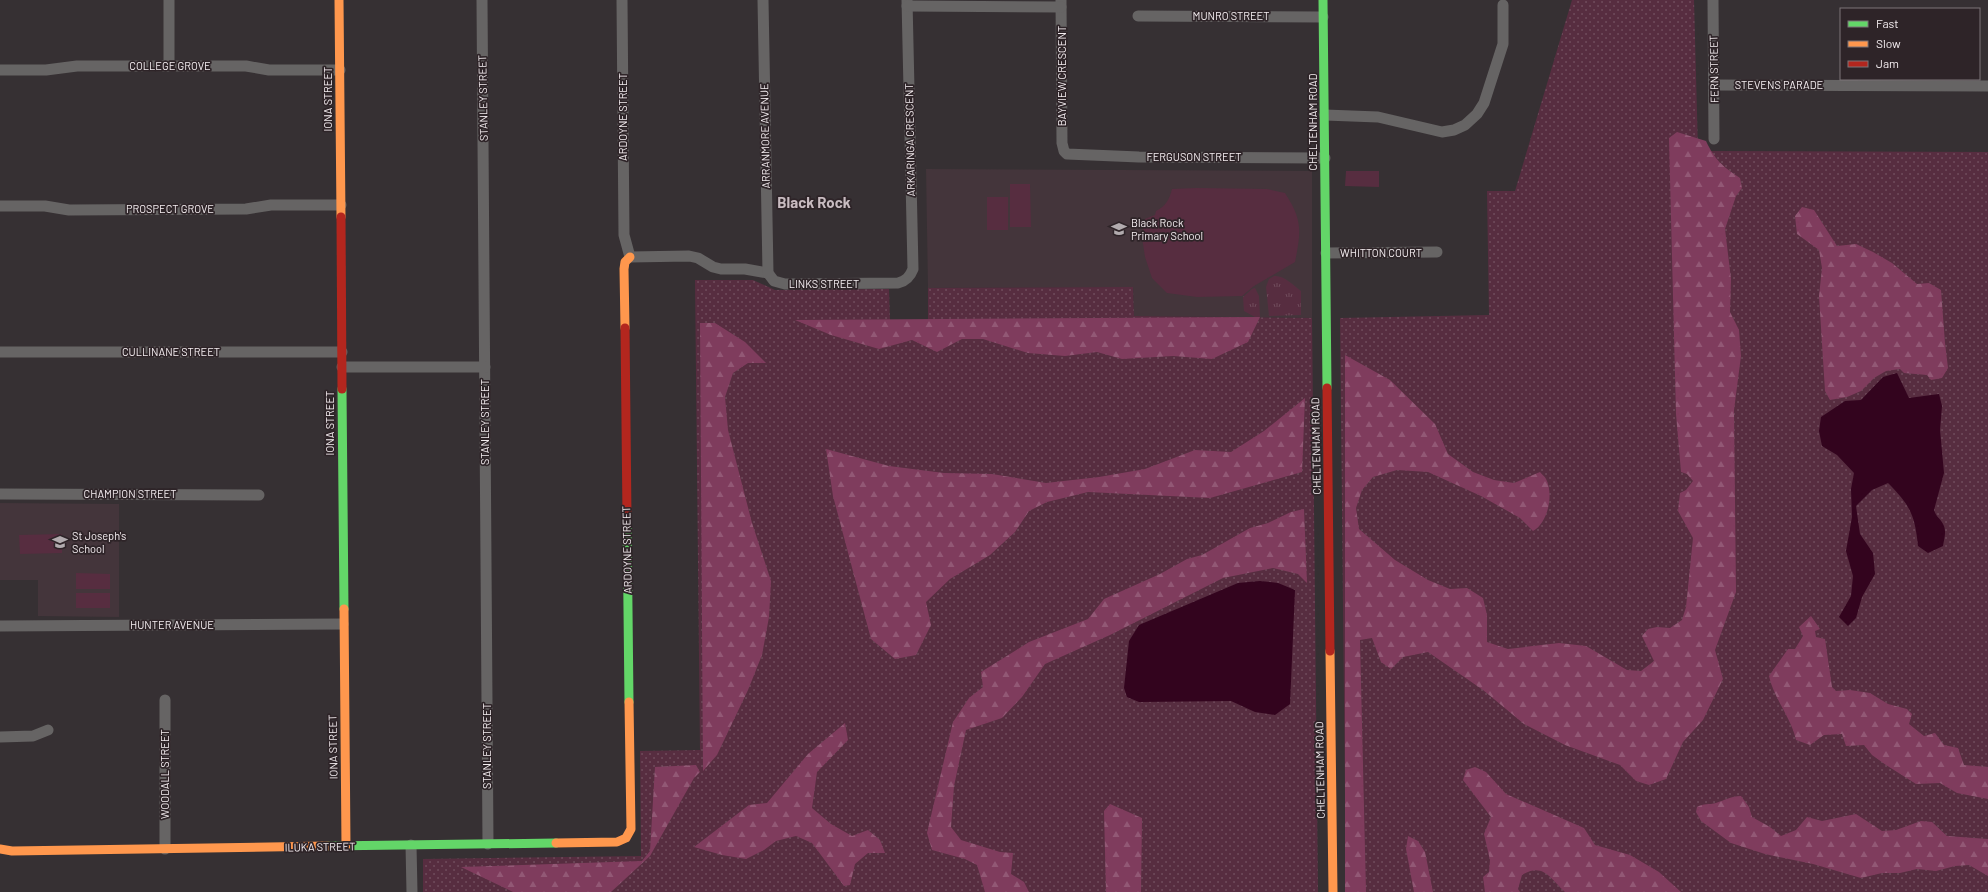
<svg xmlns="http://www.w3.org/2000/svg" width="1988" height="892" font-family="Barlow,sans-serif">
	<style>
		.built { fill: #44353b }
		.grass { fill: url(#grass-dots) }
		.forest { fill: url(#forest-firs) }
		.park { fill: url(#park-tufts) }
		.pitch { fill: #572d40 }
		.water { fill: #33041e }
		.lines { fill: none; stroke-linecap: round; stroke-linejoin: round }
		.street { stroke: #666464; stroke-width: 11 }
		.fast { stroke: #63d668; stroke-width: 9 }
		.slow { stroke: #ff974d; stroke-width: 9 }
		.jam { stroke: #b3261e; stroke-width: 9 }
		.labels { text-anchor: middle; stroke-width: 3.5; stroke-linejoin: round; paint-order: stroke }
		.street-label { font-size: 11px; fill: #f4edf0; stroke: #2e2428 }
		.poi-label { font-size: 11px; fill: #f4edf0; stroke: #2e2428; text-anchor: start }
		.district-label { font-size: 15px; font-weight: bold; fill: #c8bbc0; stroke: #2e2428 }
	</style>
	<defs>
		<pattern id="grass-dots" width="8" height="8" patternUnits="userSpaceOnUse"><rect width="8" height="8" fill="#572d40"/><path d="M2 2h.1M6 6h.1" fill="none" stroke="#704c5c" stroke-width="1.8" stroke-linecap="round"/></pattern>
		<pattern id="forest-firs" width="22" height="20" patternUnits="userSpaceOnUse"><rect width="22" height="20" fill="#7f3c5d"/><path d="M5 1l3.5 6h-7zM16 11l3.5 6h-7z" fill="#925875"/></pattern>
		<pattern id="park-tufts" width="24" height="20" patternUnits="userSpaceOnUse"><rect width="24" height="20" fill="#572d40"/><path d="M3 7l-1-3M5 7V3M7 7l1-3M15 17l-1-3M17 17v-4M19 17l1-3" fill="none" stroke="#704c5c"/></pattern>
	</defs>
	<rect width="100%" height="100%" fill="#363033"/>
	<g class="built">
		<polygon points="926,169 1312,171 1312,318 1134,316 1133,287 928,288"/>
		<polygon points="0,503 119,504 119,617 38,616 38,580 0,580"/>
	</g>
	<g class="grass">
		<polygon points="1572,0 1694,0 1698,151 1988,152 1988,892 1346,892 1340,318 1489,315 1487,191 1515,191"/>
		<polygon points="695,280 753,280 775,290 889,289 890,321 928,321 928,288 1133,287 1134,316 1312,318 1318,892 423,892 423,859 641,856 640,751 700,750"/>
	</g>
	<g class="forest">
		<path d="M 1677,132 L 1706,141 C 1715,160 1722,166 1740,178 L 1742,188 L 1736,196 L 1725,229 L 1731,279 L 1730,312 L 1739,330 L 1741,356 L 1734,410 L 1736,592 L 1715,650 L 1723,679 L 1703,720 L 1683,742 L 1666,779 L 1649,785 L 1636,781 L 1620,765 L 1565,745 L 1524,724 L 1483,690 L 1428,652 L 1403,657 L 1391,669 L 1381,662 L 1372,638 L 1360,640 L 1366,892 L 1345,892 L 1345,355 L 1390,380 L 1435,424 L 1448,454 L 1473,472 L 1494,480 L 1514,483 L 1540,472 C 1541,474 1545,476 1546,479 C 1554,494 1548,523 1533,531 L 1520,518 L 1481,496 L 1428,472 L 1397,470 L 1373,477 L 1362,490 L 1356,508 L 1359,529 L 1395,560 L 1428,580 L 1450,589 L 1467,588 L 1483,598 L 1487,615 L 1487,642 L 1508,649 L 1559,643 L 1586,646 L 1627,670 L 1641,671 L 1654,661 L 1642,636 L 1648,629 L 1657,627 L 1670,628 L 1682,620 L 1686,607 L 1693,538 L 1678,511 L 1680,493 L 1686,490 L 1693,481 L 1687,474 L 1681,472 L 1676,414 L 1669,138 Z"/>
		<polygon points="1802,207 1814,210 1837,246 1856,244 1873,252 1892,263 1917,284 1929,283 1941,290 1945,343 1948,368 1942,378 1931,380 1927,375 1904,373 1900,369 1886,371 1874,378 1861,391 1847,397 1830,400 1825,391 1819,296 1822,268 1819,250 1797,234 1795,216"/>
		<polygon points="1260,317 1248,342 1212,359 1173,356 1122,359 1097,352 1065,356 1028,353 983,339 962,339 937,352 912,340 879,349 831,335 795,320"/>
		<polygon points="700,323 715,323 745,342 766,363 748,363 733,373 725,397 728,430 752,523 771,581 769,617 762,655 748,690 717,755 703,771"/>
		<polygon points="1305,398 1302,472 1210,498 1088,492 1047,502 1029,511 1015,532 990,555 950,579 926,602 931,625 916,655 895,659 871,639 833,496 826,449 889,466 944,473 992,474 1046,483 1099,477 1145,469 1195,450 1231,452 1264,431"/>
		<polygon points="1304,509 1307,583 1298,574 1273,568 1223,578 1110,635 1045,664 1022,697 1002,718 966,730 954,786 951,827 961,840 1000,852 1013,853 1011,874 1024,882 1029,892 985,892 977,865 965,859 932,850 927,833 953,722 969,698 983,687 981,672 1029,642 1088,619 1104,599 1160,574 1187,559 1202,555 1250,528 1268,523 1291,512"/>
		<path d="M 1811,616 L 1820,629 L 1815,631 L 1816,637 L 1825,639 L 1832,687 L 1836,691 L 1850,690 L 1870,693 L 1888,704 L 1907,709 L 1912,714 L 1909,724 L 1924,736 L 1935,733 L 1944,745 L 1958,748 L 1964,765 L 1988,767 L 1988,799 L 1957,793 L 1940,783 L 1916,784 L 1886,765 L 1872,755 L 1864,745 L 1846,746 L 1842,734 L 1824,735 L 1810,745 L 1796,740 C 1791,717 1774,699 1769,676 L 1788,649 L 1795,649 L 1803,636 L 1799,627 Z"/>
		<polygon points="845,723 848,740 817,772 812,808 831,824 852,836 868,830 880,840 885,853 868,853 855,864 850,885 844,886 812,843 796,836 776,841 764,850 746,859 722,855 694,847 749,805 767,803 808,754"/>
		<polygon points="696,765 700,772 694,778 650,856 611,892 513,892 461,867 642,861 650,851 655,767"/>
		<path d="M 1475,767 L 1486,772 L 1506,794 L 1584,828 L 1595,845 L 1630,855 L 1659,872 L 1681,892 L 1565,892 C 1550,878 1543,862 1522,875 L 1518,889 L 1520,892 L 1485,892 L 1483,877 L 1489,872 L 1490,860 L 1484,834 L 1491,817 L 1463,780 L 1466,770 Z"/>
		<path d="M 1741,796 L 1749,807 L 1752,817 L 1770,827 L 1781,836 L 1796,830 L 1807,817 L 1822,821 L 1856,814 L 1882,831 L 1896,830 L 1921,821 L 1932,822 L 1947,836 L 1988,839 L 1988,876 L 1969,865 L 1955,866 L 1936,871 L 1917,869 L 1900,873 L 1882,873 L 1861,878 L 1813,864 L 1765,854 L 1731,843 L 1701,821 L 1696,812 L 1697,807 C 1704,803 1709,805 1716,803 C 1725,800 1731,796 1741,796 Z"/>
		<polygon points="1110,804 1142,818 1141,892 1106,892 1104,811"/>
		<polygon points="1408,836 1418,841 1425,852 1433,892 1414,892 1406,849"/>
	</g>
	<g class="park">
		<path d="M 1274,276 C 1284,275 1293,285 1301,291 L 1301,315 L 1269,316 L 1266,287 L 1269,279 Z"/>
		<polygon points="1255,288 1259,296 1260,317 1255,317 1244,311 1243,297 1252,289"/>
	</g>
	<g class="pitch">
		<polygon points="1346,171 1379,171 1379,187 1345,186"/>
		<polygon points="1010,184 1030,184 1031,227 1010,227"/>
		<path d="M 1197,188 L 1267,189 L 1285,193 C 1303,221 1301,231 1295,262 L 1254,286 L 1242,296 L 1197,297 L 1167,293 L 1152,278 L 1145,257 L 1142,237 L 1145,236 L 1143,229 L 1145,219 L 1155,215 L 1156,211 C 1166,206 1169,200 1172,189 Z"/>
		<rect x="987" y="197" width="21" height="33"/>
		<polygon points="62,534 62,553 20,554 19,535"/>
		<polygon points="76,573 110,574 110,589 76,589"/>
		<rect x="76" y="593" width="34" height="15"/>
	</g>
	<g class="water">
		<path d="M 1897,373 L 1909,398 L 1939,394 L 1942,406 L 1940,430 L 1944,473 L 1934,510 C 1936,517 1940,518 1943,524 C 1947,531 1944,539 1943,546 L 1928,553 L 1918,546 C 1915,515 1910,505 1888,483 L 1872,490 L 1856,506 L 1860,534 L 1873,553 L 1875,574 L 1862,597 L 1856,618 L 1848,626 L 1839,617 L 1851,596 L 1853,576 L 1846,551 L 1852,517 L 1851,489 L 1854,473 L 1837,455 L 1822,446 L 1819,431 L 1821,417 L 1845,401 L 1861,400 L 1883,377 Z"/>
		<polygon points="1260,581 1278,583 1295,590 1290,704 1275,715 1255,712 1231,701 1139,702 1127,697 1124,688 1129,641 1139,625 1238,583"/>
	</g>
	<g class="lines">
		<g class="street">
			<polyline points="169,0 169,66"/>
			<polyline points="482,0 488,844"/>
			<polyline points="622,0 624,235 630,257 689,256 698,258 713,267 721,269 745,269 768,273"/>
			<path d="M 763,0 L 768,273 L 774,281 L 785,284 L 898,283 C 906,281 910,277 913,269 L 907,0"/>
			<polyline points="1061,0 1062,143 1064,151 1067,154 1139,157 1325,158"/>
			<polyline points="1713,0 1714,139"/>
			<polyline points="907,6 1061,7"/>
			<polyline points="1138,16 1323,17"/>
			<polyline points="0,70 46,70 77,66 246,66 269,70 340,70"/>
			<polyline points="1714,85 1988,86"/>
			<polyline points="1325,115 1378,117 1442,132 1454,130 1465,125 1477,114 1484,103 1503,44 1503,5"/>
			<polyline points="0,206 45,206 69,210 246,209 271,205 341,205"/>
			<polyline points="1326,253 1437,252"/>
			<polyline points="0,352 342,352"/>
			<polyline points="342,367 485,367"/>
			<polyline points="0,494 259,495"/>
			<polyline points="0,626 343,624"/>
			<polyline points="165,700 165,849"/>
			<polyline points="0,737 33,736 48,730"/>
			<polyline points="411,845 412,892"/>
		</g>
		<g class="fast">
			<polyline points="1323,0 1327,388"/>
			<polyline points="342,389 344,609"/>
			<polyline points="627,517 629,702"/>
			<polyline points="328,846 556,843"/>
		</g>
		<g class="slow">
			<polyline points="339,0 341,217"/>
			<polyline points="625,328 624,269 625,262 630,257"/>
			<polyline points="344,609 346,846"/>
			<polyline points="1330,651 1333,892"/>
			<polyline points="556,843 617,842 626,838 631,829 629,702"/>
			<polyline points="0,849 12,851 328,846"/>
		</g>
		<g class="jam">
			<polyline points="341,217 342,389"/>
			<polyline points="625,328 627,517"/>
			<polyline points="1327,388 1330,651"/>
		</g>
	</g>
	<defs>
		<g id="school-bare" transform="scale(1.2)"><path d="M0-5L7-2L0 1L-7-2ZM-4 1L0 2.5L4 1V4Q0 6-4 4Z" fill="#b2abae" stroke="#2e2428" stroke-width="2.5" paint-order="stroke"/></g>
	</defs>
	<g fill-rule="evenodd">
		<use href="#school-bare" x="1119" y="229"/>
		<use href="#school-bare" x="60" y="542"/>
	</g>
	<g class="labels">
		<g class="street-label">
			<text x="1231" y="20">MUNRO STREET</text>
			<text x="170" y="70">COLLEGE GROVE</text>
			<text transform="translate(1714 69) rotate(-91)" y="4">FERN STREET</text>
			<text transform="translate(1062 76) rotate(-90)" y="4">BAYVIEW CRESCENT</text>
			<text x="1779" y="89">STEVENS PARADE</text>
			<text transform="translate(483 98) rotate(-91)" y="4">STANLEY STREET</text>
			<text transform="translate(328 99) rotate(-90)" y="4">IONA STREET</text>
			<text transform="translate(623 117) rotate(-90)" y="4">ARDOYNE STREET</text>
			<text transform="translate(1313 122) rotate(-90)" y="4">CHELTENHAM ROAD</text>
			<text transform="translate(765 136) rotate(-91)" y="4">ARRANMORE AVENUE</text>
			<text transform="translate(910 140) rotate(-91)" y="4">ARKARINGA CRESCENT</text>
			<text x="1194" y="161">FERGUSON STREET</text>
			<text x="170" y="213">PROSPECT GROVE</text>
			<text x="1381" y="257">WHITTON COURT</text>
			<text x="824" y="288">LINKS STREET</text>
			<text x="171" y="356">CULLINANE STREET</text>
			<text transform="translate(485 422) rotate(-90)" y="4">STANLEY STREET</text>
			<text transform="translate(330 423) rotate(-90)" y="4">IONA STREET</text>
			<text transform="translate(1316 446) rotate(-91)" y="4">CHELTENHAM ROAD</text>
			<text x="130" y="498">CHAMPION STREET</text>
			<text transform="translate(627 550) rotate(-91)" y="4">ARDOYNE STREET</text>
			<text x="172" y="629">HUNTER AVENUE</text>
			<text transform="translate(487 746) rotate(-90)" y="4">STANLEY STREET</text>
			<text transform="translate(333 747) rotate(-91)" y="4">IONA STREET</text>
			<text transform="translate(1320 770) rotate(-91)" y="4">CHELTENHAM ROAD</text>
			<text transform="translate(165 774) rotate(-90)" y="4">WOODALL STREET</text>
			<text transform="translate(320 847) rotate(-1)" y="4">ILUKA STREET</text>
		</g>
		<g class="poi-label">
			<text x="1131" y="227">Black Rock<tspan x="1131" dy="13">Primary School</tspan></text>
			<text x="72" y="540">St Joseph's<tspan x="72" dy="13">School</tspan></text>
		</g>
		<g class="district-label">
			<text x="814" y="208">Black Rock</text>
		</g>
	</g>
	<rect x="1840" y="8" width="140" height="72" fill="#2e2428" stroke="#7d7478"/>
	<rect x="1848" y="21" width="20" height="6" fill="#63d668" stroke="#7d7478"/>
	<text x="1876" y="28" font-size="12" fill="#f4edf0">Fast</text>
	<rect x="1848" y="41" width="20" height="6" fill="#ff974d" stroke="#7d7478"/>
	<text x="1876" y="48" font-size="12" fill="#f4edf0">Slow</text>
	<rect x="1848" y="61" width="20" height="6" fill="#b3261e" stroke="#7d7478"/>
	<text x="1876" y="68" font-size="12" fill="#f4edf0">Jam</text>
</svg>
